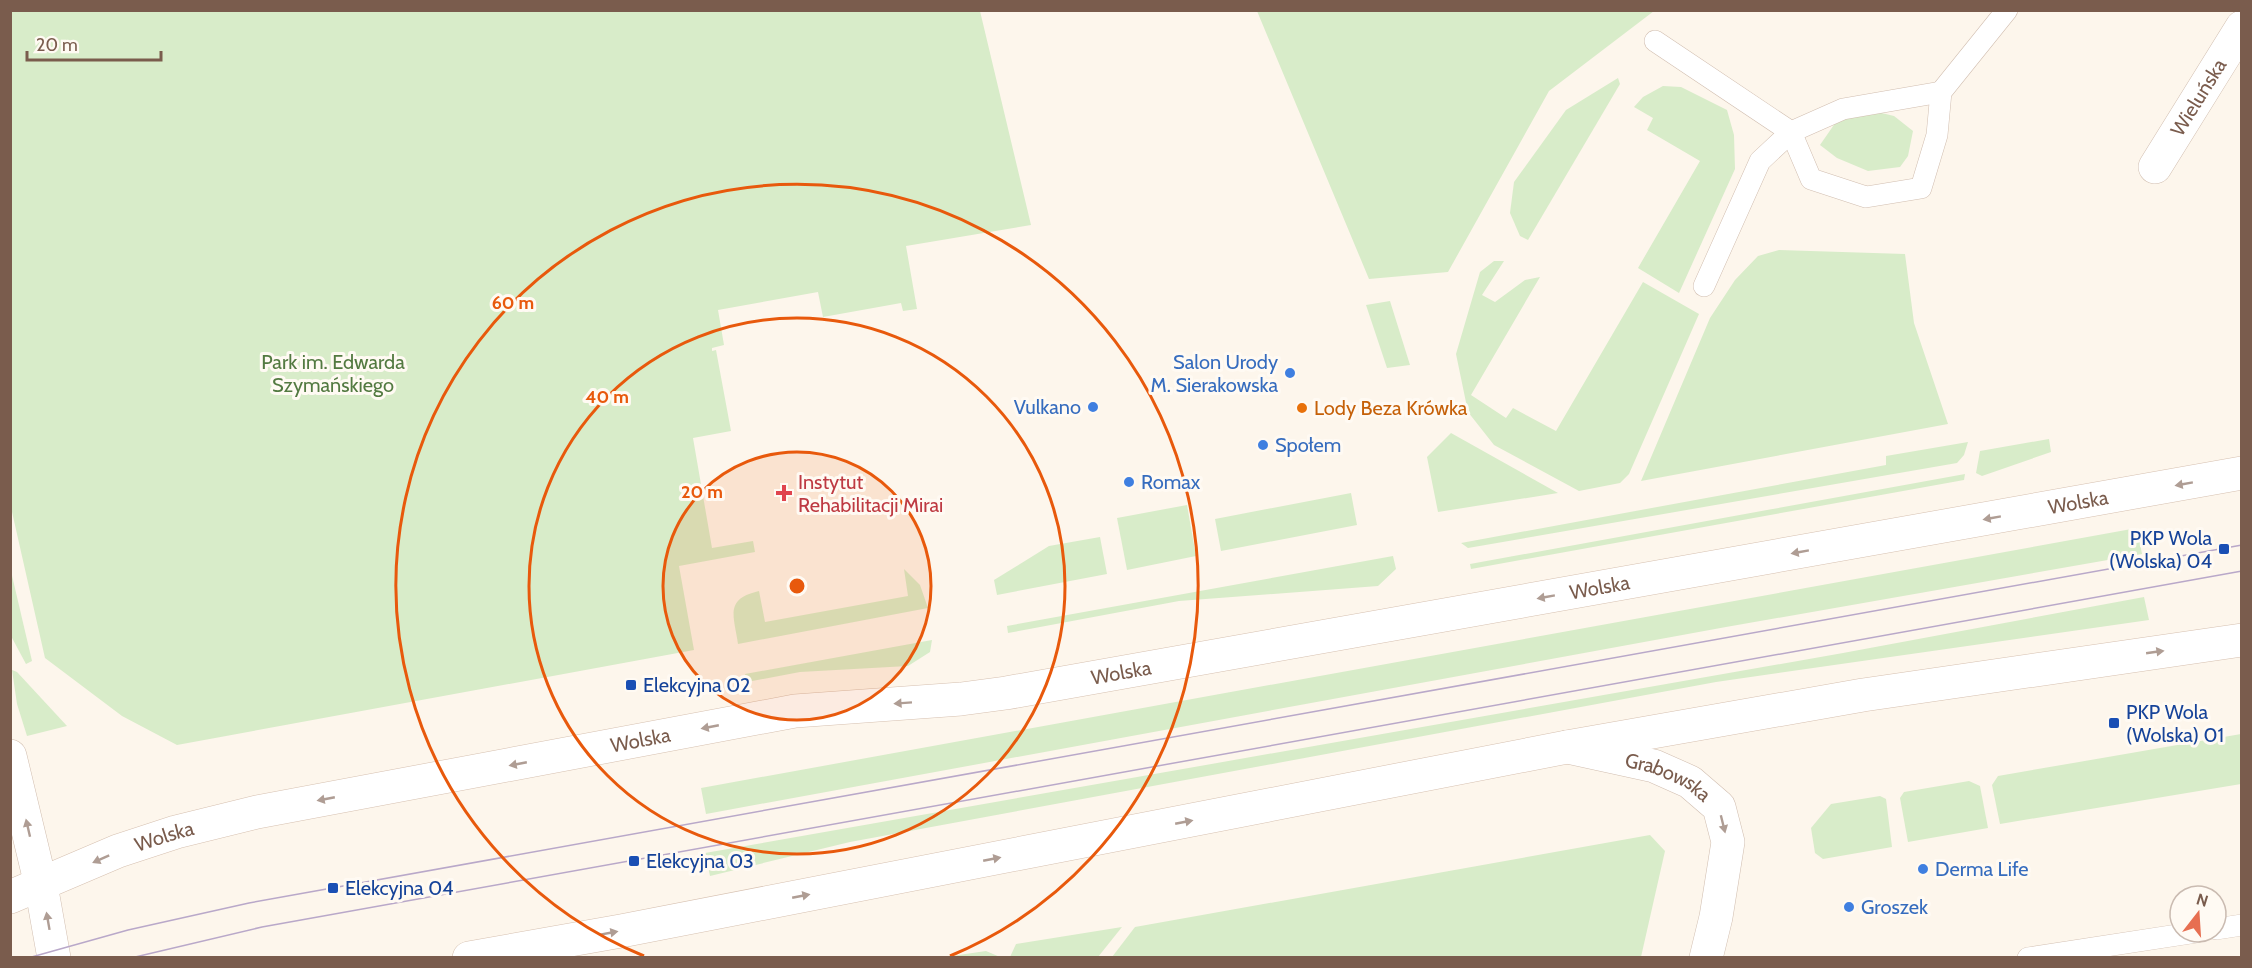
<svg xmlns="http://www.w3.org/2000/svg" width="2252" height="968" font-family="Cabin,sans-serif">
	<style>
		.green { fill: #d8ecc9 }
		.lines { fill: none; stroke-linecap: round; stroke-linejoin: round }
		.service-casing { stroke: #d1beb0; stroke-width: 22 }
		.minor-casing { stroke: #d1beb0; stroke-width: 34 }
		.tertiary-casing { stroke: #d1beb0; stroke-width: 34 }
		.secondary-casing { stroke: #d6c0b0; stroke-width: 34 }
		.service { stroke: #fff; stroke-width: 21 }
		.minor { stroke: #fff; stroke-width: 33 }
		.tertiary { stroke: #fff; stroke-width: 33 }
		.secondary { stroke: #fff; stroke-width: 33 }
		.tram { stroke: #b9a8c9; stroke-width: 1.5 }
		.oneway { fill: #af9d94 }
		.ring { fill: none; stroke: #e8590c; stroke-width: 3 }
		.shop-dot { fill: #3f7fe0; stroke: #fffaf3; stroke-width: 2 }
		.food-dot { fill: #e8710a; stroke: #fffaf3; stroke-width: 2 }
		.health-dot { fill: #e0444e; stroke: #fffaf3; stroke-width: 2 }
		.transit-dot { fill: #1a4fb4; stroke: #fffaf3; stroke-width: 2 }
		.labels { text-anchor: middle; stroke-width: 6; stroke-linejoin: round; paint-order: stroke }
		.street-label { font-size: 20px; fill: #7a5c4d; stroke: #fffaf3 }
		.park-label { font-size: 20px; fill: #537a41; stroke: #fffaf3 }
		.shop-label { font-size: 20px; fill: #366cbe; stroke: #fffaf3; text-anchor: start }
		.food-label { font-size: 20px; fill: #c56008; stroke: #fffaf3; text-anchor: start }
		.health-label { font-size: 20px; fill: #be3a42; stroke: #fffaf3; text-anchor: start }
		.transit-label { font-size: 20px; fill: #164399; stroke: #fffaf3; text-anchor: start }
		.centre { fill: #e8590c; stroke: #fffaf3; stroke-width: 3 }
		.ring-label { font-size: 18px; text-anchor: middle; font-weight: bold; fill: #e8590c; stroke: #fffaf3; stroke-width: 6; stroke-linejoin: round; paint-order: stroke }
	</style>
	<rect width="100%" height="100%" fill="#fdf6ec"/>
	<g class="green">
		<polygon points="10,11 980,11 1031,225 906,246 917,309 903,311 901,303 823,317 818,292 718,310 724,345 712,348 712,351 716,350 731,431 693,438 712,548 753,541 755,552 679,566 694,650 177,745 122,716 45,658 10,503"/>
		<polygon points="1257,11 1654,11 1549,91 1448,272 1369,279"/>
		<polygon points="1618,78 1620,84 1528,240 1520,236 1510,213 1514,182 1566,110"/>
		<polygon points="1663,86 1681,87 1727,110 1734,135 1735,169 1679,293 1638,268 1700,161 1647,130 1653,118 1634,107 1643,97"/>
		<polygon points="1869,110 1894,116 1913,131 1908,156 1900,167 1868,171 1837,158 1820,145 1838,119"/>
		<polygon points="1779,250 1905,254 1914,323 1948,424 1641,481 1710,318 1735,280 1758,256"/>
		<polygon points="1494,261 1504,261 1482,295 1495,302 1525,280 1540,277 1471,395 1506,418 1513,408 1556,431 1643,282 1699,314 1629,474 1620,483 1579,491 1494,445 1468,412 1456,354 1480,272"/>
		<polygon points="1390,301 1410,365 1387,368 1366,305"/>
		<polygon points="1451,433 1558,493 1438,512 1427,457"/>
		<polygon points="2049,439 2051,452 1982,476 1976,473 1980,451"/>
		<polygon points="1968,442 1964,455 1957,463 1468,548 1461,543 1886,465 1886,456"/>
		<polygon points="1965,474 1964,480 1471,569 1470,564"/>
		<polygon points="1351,493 1357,525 1221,551 1215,519"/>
		<polygon points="1187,505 1196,556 1127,570 1117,518"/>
		<polygon points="2137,528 2142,554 1726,627 706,814 701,788"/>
		<polygon points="1100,537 1107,574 997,595 994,580 1049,546"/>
		<polygon points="1393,556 1396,569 1378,586 1179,601 1008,633 1007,626"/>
		<polygon points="10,567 32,661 26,664 11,636"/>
		<path d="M 904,569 L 920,585 L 928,608 L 738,644 C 734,616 724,599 759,591 L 765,622 L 908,596 Z"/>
		<polygon points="2144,597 2149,620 1716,682 850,842 710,876 705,853 1843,653"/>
		<polygon points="932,640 930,652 908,666 800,672 747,682 745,674"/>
		<polygon points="12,670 17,672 67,726 27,736 17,704"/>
		<polygon points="2241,734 2241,784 2000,824 1992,785 1998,776"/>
		<polygon points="1969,781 1980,786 1988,828 1908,842 1900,798 1904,792"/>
		<polygon points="1880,796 1886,799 1892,847 1823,859 1815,853 1811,828 1831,804"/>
		<polygon points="1650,835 1665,851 1641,957 1112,957 1135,927"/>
		<polygon points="1122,927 1098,957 1010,957 1016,944"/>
		<polygon points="986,951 1000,957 945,957"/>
	</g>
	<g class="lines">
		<g class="service-casing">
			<g id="service">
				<polyline points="1655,41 1791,132 1811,179 1866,197 1921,188 1937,135 1941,92 2007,10"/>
				<polyline points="1704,286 1760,161 1791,132 1843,109 1941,92"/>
				<polyline points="2216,929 2242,925"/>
				<polyline points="2028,958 2197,932"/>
			</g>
		</g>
		<g class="minor-casing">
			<g id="minor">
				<path id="s1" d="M 2155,167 L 2242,27"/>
				<path id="s2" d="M 1567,747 L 1654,766 L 1690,782 L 1719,807 L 1728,842 L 1716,917 L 1706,958"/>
			</g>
		</g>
		<g class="tertiary-casing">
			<polyline id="tertiary" points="10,756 41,885 54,958"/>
		</g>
		<g class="secondary-casing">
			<g id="secondary">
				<path id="s3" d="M 10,897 L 118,851 L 176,832 L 257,812 L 795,711 L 961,699 L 1006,693 L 2242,473"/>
				<polyline points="469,958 621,931 1567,747 1863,695 2242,640"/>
			</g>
		</g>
		<use href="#service" class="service"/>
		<use href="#minor" class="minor"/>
		<use href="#tertiary" class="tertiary"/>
		<use href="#secondary" class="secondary"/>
		<g class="tram">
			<polyline points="28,958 128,930 249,903 2242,545"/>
			<polyline points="131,958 262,927 2242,571"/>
		</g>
	</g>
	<defs><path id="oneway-solid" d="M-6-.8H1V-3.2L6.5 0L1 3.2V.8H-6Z" transform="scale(1.5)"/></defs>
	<g class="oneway">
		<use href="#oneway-solid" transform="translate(2184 484) rotate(170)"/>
		<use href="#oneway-solid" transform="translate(1992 518) rotate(170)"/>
		<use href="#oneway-solid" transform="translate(1800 552) rotate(170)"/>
		<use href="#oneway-solid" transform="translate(1546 597) rotate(170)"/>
		<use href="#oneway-solid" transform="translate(2155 652) rotate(-8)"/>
		<use href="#oneway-solid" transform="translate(903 703) rotate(176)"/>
		<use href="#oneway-solid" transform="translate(710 727) rotate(169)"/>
		<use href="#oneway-solid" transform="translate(518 764) rotate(169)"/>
		<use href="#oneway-solid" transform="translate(326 799) rotate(169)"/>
		<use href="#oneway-solid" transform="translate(1184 822) rotate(-11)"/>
		<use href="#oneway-solid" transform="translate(1723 824) rotate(76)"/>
		<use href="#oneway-solid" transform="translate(28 828) rotate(-103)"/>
		<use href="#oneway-solid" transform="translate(101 859) rotate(156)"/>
		<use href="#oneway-solid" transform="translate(992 859) rotate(-11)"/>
		<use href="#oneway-solid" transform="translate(801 896) rotate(-11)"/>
		<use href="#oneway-solid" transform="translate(48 921) rotate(-100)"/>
		<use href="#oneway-solid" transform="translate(609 933) rotate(-10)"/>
	</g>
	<circle cx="797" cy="586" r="134" fill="#e8590c" fill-opacity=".12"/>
	<g class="ring">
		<circle cx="797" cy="586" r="134"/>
		<circle cx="797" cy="586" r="268"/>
		<path d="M644 956A401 401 0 1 1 950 956"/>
	</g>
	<g class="shop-dot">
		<circle cx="1290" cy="373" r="6"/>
		<circle cx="1093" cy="407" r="6"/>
		<circle cx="1263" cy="445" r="6"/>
		<circle cx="1129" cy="482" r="6"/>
		<circle cx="1923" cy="869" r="6"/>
		<circle cx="1849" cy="907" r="6"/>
	</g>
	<circle class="food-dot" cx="1302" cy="408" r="6"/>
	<path class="health-dot" d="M781 484h6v6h6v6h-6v6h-6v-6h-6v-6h6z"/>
	<g class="transit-dot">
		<rect x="2218" y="543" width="12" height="12" rx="3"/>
		<rect x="625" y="679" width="12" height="12" rx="3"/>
		<rect x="2108" y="717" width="12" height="12" rx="3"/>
		<rect x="628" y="855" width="12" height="12" rx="3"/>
		<rect x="327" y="882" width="12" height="12" rx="3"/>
	</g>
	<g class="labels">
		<g class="street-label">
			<text dy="7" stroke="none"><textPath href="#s1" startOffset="82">Wieluńska</textPath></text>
			<text dy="7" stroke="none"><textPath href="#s3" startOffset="2110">Wolska</textPath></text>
			<text dy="7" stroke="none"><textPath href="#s3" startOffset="1624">Wolska</textPath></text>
			<text dy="7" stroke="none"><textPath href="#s3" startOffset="1138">Wolska</textPath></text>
			<text dy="7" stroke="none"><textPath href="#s3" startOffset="652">Wolska</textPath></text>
			<text dy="7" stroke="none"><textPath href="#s2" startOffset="106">Grabowska</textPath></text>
			<text dy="7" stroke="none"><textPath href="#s3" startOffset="166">Wolska</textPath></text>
		</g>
		<g class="park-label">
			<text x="333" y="369">Park im. Edwarda<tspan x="333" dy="23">Szymańskiego</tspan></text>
		</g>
		<g class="shop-label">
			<text x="1278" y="369" text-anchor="end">Salon Urody<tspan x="1278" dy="23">M. Sierakowska</tspan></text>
			<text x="1081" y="414" text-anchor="end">Vulkano</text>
			<text x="1275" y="452">Społem</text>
			<text x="1141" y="489">Romax</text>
			<text x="1935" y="876">Derma Life</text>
			<text x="1861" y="914">Groszek</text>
		</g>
		<g class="food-label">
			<text x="1314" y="415">Lody Beza Krówka</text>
		</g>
		<g class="health-label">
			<text x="798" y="489">Instytut<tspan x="798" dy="23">Rehabilitacji Mirai</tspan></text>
		</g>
		<g class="transit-label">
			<text x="2212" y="545" text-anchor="end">PKP Wola<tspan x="2212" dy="23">(Wolska) 04</tspan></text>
			<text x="643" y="692">Elekcyjna 02</text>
			<text x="2126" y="719">PKP Wola<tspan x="2126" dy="23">(Wolska) 01</tspan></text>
			<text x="646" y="868">Elekcyjna 03</text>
			<text x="345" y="895">Elekcyjna 04</text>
		</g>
	</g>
	<circle cx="797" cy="586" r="9" class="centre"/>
	<g class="ring-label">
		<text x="513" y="309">60 m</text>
		<text x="607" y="403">40 m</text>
		<text x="702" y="498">20 m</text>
	</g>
	<rect width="2252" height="968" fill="none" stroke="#7a5c4d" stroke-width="24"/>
	<g transform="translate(2198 914) rotate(17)"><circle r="28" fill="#fffaf3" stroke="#cabbb1" stroke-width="1.5"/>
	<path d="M0-4.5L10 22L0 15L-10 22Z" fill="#e76f51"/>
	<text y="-9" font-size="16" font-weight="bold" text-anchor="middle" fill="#7a5c4d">N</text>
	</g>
	<path d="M27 51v9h134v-9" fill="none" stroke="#7a5c4d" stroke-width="3"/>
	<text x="36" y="51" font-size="18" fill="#7a5c4d" stroke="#fffaf3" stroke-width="4.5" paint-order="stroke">20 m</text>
</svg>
